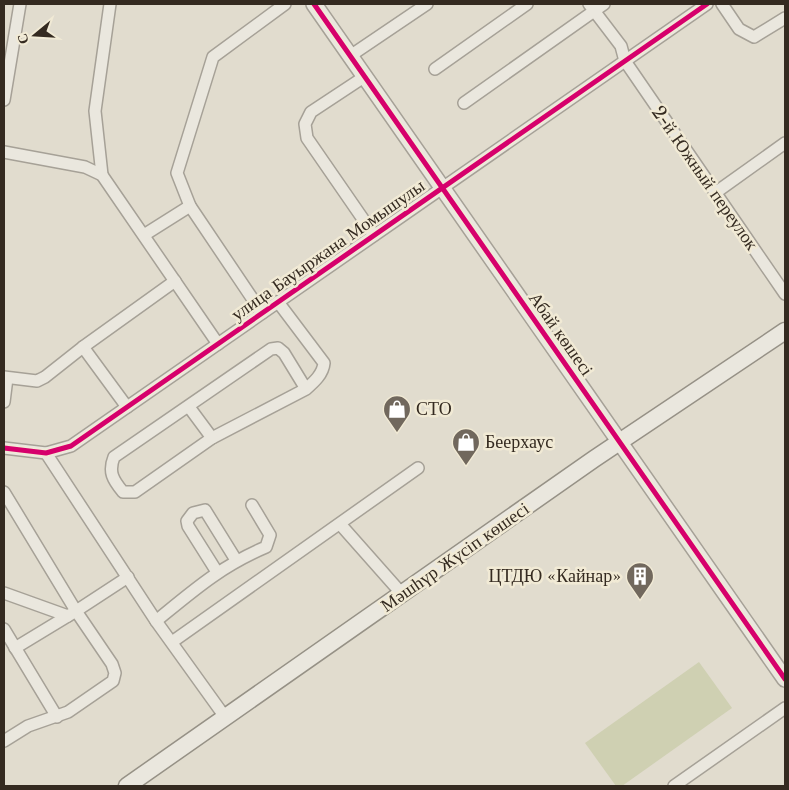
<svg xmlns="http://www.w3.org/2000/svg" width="789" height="790" font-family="'Libre Baskerville',serif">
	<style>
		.green { fill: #cfd0b2 }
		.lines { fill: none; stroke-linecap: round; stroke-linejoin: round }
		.minor-casing { stroke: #a6a197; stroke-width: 14 }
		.tertiary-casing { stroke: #a6a197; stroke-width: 18 }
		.secondary-casing { stroke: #969186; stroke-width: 19 }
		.minor { stroke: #eae7de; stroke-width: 11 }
		.tertiary { stroke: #eae7de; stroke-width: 15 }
		.secondary { stroke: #eae7de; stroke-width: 16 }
		.cycleway-casing { stroke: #f1ead5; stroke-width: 8 }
		.cycleway { stroke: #d6006c; stroke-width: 5 }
		.labels { text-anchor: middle; stroke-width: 5; stroke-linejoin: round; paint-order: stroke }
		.street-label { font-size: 18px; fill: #342a20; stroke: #f1ead5 }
		.poi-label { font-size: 18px; fill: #342a20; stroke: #f1ead5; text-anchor: start }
	</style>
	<rect width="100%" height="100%" fill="#e1dcce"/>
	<polygon class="green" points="699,662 732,708 622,786 616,786 585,743"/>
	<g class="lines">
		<g class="minor-casing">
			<g id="minor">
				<polyline points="589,4 621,46 625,61 785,294"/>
				<polyline points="722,4 739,29 754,37 785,18"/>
				<polyline points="350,56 427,4"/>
				<polyline points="435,69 527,4"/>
				<polyline points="364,77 311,112 305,124 307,138 374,235"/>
				<polyline points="4,100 20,4"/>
				<polyline points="464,103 604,4"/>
				<polyline points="4,152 85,167 102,175 218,344"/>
				<polyline points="102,175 95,111 110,4"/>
				<polyline points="715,193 785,143"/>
				<polyline points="190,206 262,313"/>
				<polyline points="144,235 190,206 177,173 213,57 285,4"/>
				<path d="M 278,302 L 324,363 C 323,374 314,382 306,389 L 212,438 L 135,492 L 123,492 C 113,480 108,472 114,457 L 271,349 L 278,348 L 284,353 L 306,389"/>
				<polyline points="83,347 127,407"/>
				<polyline points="4,377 37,381 45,377 83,347 175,281"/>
				<polyline points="4,402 7,378"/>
				<polyline points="189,407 212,438"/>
				<polyline points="4,448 46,453 71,446 707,4"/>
				<polyline points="46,453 156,621 225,717"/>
				<polyline points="4,492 76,611 15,648"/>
				<polyline points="340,524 402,594"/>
				<polyline points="217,572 188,526 187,521 193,513 205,510 236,560"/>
				<polyline points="4,593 68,616"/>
				<path d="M 156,621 C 194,590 221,566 266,547 L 270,535 L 252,505"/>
				<polyline points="4,629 57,717"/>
				<polyline points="172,642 418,468"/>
				<polyline points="4,741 28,726 68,712 113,681 115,673 112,664 76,611 128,577"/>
				<polyline points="674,786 785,708"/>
			</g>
		</g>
		<g class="tertiary-casing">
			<polyline id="tertiary" points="314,4 785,679"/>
		</g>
		<g class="secondary-casing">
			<polyline id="secondary" points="127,786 594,459 785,331"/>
		</g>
		<use href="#minor" class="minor"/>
		<use href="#tertiary" class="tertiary"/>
		<use href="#secondary" class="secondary"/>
		<g class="cycleway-casing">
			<g id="cycleway">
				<polyline points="314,4 785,679"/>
				<polyline points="4,448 46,453 71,446 707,4"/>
			</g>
		</g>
		<use href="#cycleway" class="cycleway"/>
	</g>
	<defs>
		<g id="shop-pin" transform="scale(1.4375)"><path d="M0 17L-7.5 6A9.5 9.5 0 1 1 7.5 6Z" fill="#71685d" stroke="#f1ead5"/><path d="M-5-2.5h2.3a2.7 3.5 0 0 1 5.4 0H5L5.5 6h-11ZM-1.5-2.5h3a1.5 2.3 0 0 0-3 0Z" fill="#fff"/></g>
		<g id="building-pin" transform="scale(1.4375)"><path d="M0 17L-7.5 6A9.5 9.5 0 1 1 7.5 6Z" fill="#71685d" stroke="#f1ead5"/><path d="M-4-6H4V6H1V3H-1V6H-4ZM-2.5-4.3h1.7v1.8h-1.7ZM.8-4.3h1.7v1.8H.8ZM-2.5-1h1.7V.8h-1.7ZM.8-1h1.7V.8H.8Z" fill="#fff"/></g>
	</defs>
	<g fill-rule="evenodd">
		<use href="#shop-pin" x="397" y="409"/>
		<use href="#shop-pin" x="466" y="442"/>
		<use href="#building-pin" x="640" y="576"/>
	</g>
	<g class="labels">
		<g class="street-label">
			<text transform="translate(705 178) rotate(55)" y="6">2-й Южный переулок</text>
			<text transform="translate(328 250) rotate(-35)" y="6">улица Бауыржана Момышулы</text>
			<text transform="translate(561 334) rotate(55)" y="6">Абай көшесі</text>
			<text transform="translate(455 557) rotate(-35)" y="6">Мәшһүр Жүсіп көшесі</text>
		</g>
		<g class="poi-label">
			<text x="416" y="415">СТО</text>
			<text x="485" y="448">Беерхаус</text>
			<text x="621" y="582" text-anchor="end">ЦТДЮ «Кайнар»</text>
		</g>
	</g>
	<rect width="789" height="790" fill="none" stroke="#342a20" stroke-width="10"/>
	<g transform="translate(35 35) rotate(252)" stroke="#f1ead5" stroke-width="4" paint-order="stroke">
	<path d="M0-4L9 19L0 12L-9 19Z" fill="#342a20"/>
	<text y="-8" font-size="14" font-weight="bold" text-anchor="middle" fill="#342a20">С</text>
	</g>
</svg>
